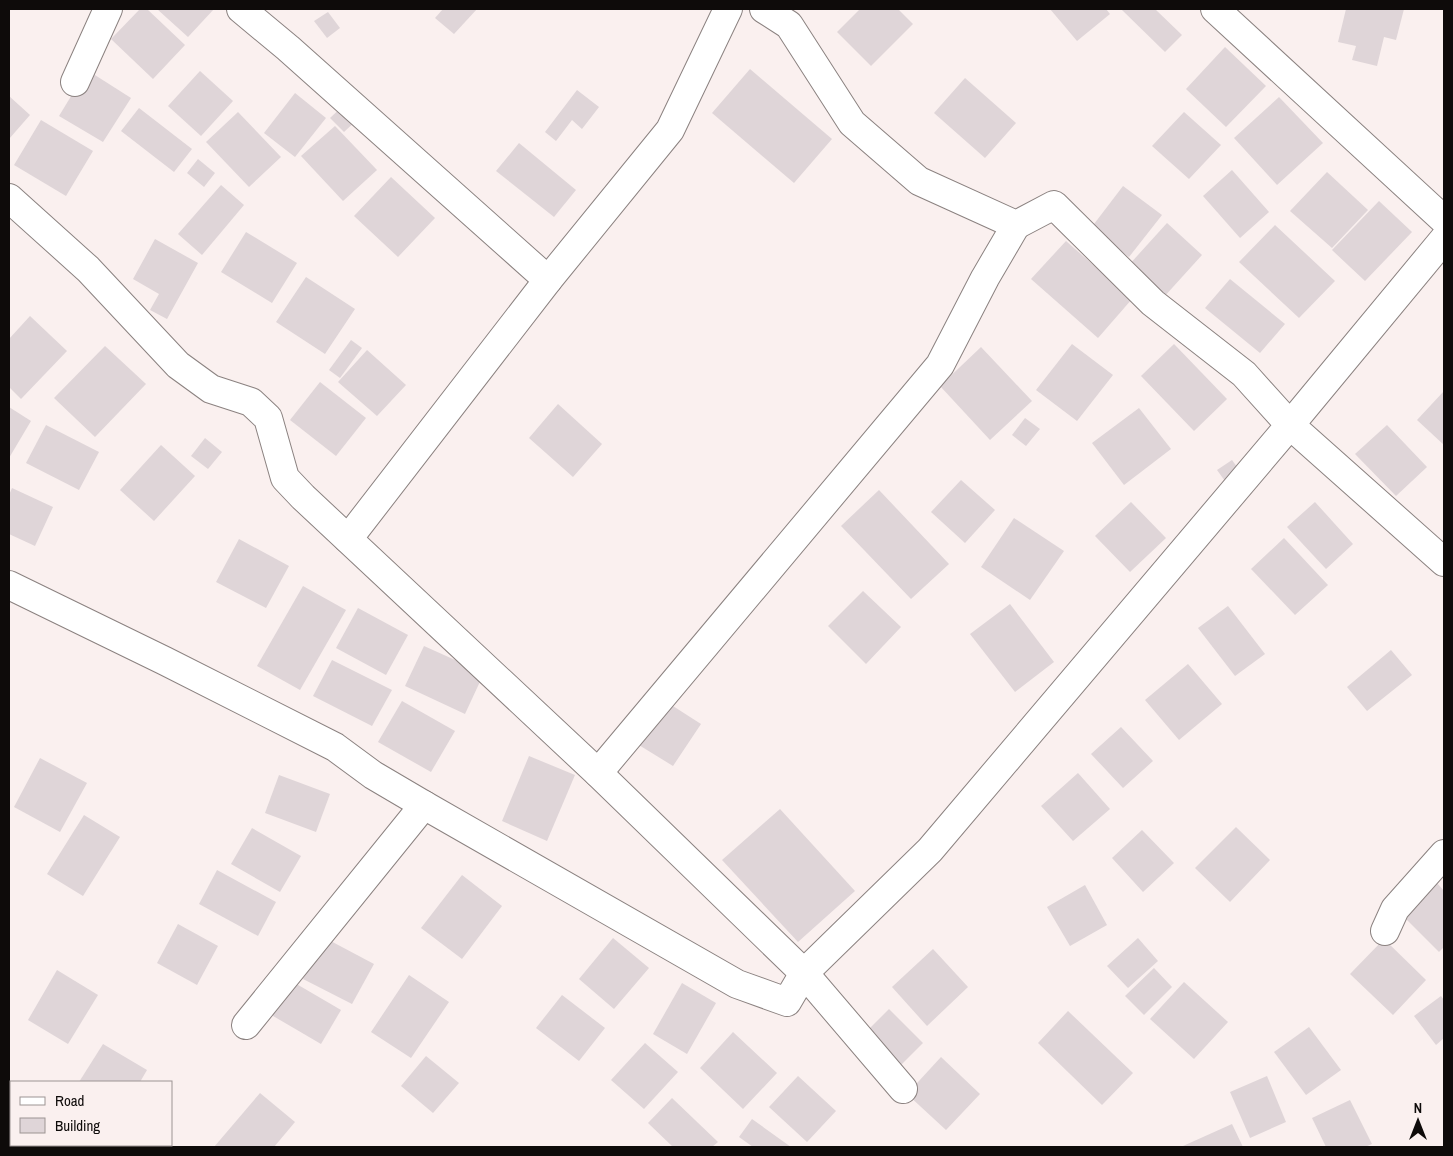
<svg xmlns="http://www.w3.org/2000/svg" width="1453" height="1156" font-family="'Archivo Narrow',sans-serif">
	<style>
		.building { fill: #dfd5d8 }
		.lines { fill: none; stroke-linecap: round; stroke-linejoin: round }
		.minor-casing { stroke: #8b8280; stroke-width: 30 }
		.minor { stroke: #fff; stroke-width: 28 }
	</style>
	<rect width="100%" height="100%" fill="#faf0ef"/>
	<g class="building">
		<polygon points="140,9 147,9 185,45 153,79 111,39"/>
		<polygon points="157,9 214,9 188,37"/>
		<polygon points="443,9 477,9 454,34 435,18"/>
		<polygon points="860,9 898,9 913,24 871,66 837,32"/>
		<polygon points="1050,9 1106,9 1110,14 1077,41"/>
		<polygon points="1121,9 1155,9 1182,35 1165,52"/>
		<polygon points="1346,9 1404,9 1396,40 1384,37 1377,66 1352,60 1356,46 1338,42"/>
		<polygon points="328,12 340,28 327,38 314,21"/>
		<polygon points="1225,47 1266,86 1226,127 1186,89"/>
		<polygon points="750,69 832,139 794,183 712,113"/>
		<polygon points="87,70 131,98 103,142 59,116"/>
		<polygon points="200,71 233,101 201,136 168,106"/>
		<polygon points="965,78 1016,123 985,158 934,113"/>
		<polygon points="577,90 599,107 582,129 572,120 556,141 545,132"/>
		<polygon points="295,93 326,118 295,157 264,133"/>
		<polygon points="9,96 30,115 9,139"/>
		<polygon points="1279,97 1323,143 1277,185 1234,138"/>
		<polygon points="346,103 359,118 344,132 330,118"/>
		<polygon points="139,108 192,149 174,172 121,131"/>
		<polygon points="238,112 281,157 249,187 206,142"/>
		<polygon points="1184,112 1221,145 1189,179 1152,146"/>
		<polygon points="41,120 93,151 66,196 14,165"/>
		<polygon points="335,126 377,170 343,201 301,156"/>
		<polygon points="519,143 576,190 554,217 496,171"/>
		<polygon points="198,159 215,173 204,187 187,173"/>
		<polygon points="1232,170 1269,212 1240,238 1203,196"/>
		<polygon points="1327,172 1368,210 1332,248 1290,211"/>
		<polygon points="391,177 435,218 398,257 354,216"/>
		<polygon points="221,185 244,205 202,255 178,234"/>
		<polygon points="1123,186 1162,215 1129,257 1091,228"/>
		<polygon points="1379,201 1412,232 1365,281 1332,250"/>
		<polygon points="1167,223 1202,255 1163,298 1128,266"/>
		<polygon points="1275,225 1335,281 1299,318 1239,262"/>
		<polygon points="246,232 297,263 272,303 221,272"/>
		<polygon points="155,239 198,263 167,319 150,310 159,294 133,279"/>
		<polygon points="1066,241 1132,299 1098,338 1031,279"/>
		<polygon points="306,277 355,309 325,354 276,322"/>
		<polygon points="1230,279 1285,324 1260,353 1205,308"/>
		<polygon points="30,316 67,351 21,399 9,387 9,339"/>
		<polygon points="351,340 362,348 340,378 329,370"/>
		<polygon points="1072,344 1113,375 1077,421 1036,390"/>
		<polygon points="1174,344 1227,399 1194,431 1141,376"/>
		<polygon points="105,346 146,384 95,437 54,398"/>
		<polygon points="981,347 1032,401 990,440 940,386"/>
		<polygon points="367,350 406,385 377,416 338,382"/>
		<polygon points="320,382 366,418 336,456 290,420"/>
		<polygon points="1444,391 1444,445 1417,420"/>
		<polygon points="558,404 602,444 573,477 529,438"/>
		<polygon points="9,407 31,421 9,458"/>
		<polygon points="1139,408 1171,449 1124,485 1092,443"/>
		<polygon points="1025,418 1040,429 1026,446 1012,435"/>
		<polygon points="46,425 99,452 79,490 26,463"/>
		<polygon points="1387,425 1427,467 1396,496 1355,454"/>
		<polygon points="205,438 222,452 208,469 191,456"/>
		<polygon points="161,445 195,476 154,521 120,490"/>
		<polygon points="1232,460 1245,478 1230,488 1217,470"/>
		<polygon points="961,480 995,510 965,543 931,512"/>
		<polygon points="12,488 53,507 35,546 9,534 9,495"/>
		<polygon points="879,490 949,564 911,599 841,526"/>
		<polygon points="1131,502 1166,538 1130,572 1095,536"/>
		<polygon points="1315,502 1353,544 1326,569 1287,527"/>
		<polygon points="1014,518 1064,551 1030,600 981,567"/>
		<polygon points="1284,538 1328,585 1295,615 1251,569"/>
		<polygon points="239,539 289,566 266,608 216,582"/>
		<polygon points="303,586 346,610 300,690 257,666"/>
		<polygon points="863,591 901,627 866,664 828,626"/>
		<polygon points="1010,604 1054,662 1015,692 970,634"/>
		<polygon points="1228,606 1265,654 1235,676 1198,628"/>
		<polygon points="358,608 408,635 386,675 336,648"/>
		<polygon points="424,646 484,673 465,714 405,686"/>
		<polygon points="1391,650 1412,675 1367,711 1347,687"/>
		<polygon points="332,660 392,690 372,726 313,696"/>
		<polygon points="1188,664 1222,704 1179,740 1145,700"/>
		<polygon points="662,699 701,724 673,766 634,742"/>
		<polygon points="402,701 455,731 431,772 378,742"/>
		<polygon points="1121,727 1153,761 1123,788 1091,754"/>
		<polygon points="529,756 575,775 547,841 502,821"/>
		<polygon points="40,758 87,783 60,832 14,807"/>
		<polygon points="1078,773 1110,809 1073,841 1041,806"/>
		<polygon points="279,775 330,794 316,832 265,813"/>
		<polygon points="780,809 855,891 798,942 722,860"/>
		<polygon points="84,815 120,837 83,896 47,874"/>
		<polygon points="1236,827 1270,860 1230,902 1195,868"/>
		<polygon points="252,828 301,856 280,892 231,864"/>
		<polygon points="1142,830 1174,863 1143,892 1112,858"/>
		<polygon points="217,870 276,902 258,936 199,904"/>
		<polygon points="462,875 502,906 462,959 421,928"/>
		<polygon points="1437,883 1444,891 1444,947 1439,952 1403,916"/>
		<polygon points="1085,885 1107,925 1070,946 1047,907"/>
		<polygon points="178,924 218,946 197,985 157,963"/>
		<polygon points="325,938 374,964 352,1004 303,979"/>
		<polygon points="613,938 649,968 614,1009 579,979"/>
		<polygon points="1138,938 1158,961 1128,988 1107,966"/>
		<polygon points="1384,939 1426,980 1393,1015 1350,974"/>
		<polygon points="933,949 968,987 927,1026 892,987"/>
		<polygon points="1154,968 1172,987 1144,1015 1125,996"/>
		<polygon points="57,970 98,995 68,1044 28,1020"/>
		<polygon points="409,975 449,1002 411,1058 371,1032"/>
		<polygon points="288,979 341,1010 321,1044 268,1013"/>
		<polygon points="1184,982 1228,1022 1194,1059 1150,1019"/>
		<polygon points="682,983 716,1003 687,1054 653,1034"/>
		<polygon points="562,995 605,1028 579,1061 536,1028"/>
		<polygon points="1441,996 1444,1000 1444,1038 1436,1045 1414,1016"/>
		<polygon points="889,1009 923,1043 899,1067 865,1033"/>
		<polygon points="1068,1011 1133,1073 1102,1105 1038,1043"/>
		<polygon points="1309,1027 1341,1070 1306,1095 1274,1052"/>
		<polygon points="733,1032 777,1073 743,1109 700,1068"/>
		<polygon points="645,1043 678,1072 644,1109 611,1080"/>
		<polygon points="103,1044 147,1070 140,1082 79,1082"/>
		<polygon points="426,1056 459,1083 433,1113 401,1086"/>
		<polygon points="941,1057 980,1094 946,1130 907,1094"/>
		<polygon points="798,1076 836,1111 807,1142 769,1107"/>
		<polygon points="1267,1076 1286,1122 1250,1138 1230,1092"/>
		<polygon points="260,1093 295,1122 274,1147 214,1147"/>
		<polygon points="672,1098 718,1142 712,1147 673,1147 648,1123"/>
		<polygon points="1350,1100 1372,1144 1365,1147 1326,1147 1312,1118"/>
		<polygon points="752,1119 791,1147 753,1147 739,1137"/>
		<polygon points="1232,1124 1243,1147 1184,1147 1183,1146"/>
	</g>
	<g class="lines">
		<g class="minor-casing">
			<g id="minor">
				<polyline points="241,9 288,48 548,280"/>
				<polyline points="764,9 789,25 852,123 919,181 1016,225 1054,205 1153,303 1244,374 1290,425 1444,562"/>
				<polyline points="1215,9 1444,220"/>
				<polyline points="75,82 108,9"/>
				<polyline points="9,198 88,269 178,365 211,389 251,402 268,418 285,478 303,497 598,773 804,973 903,1089"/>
				<polyline points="348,539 548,280 670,130 728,9"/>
				<polyline points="9,585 165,661 335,747 373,775 424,805 737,984 787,1002 804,973 930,850 1290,425 1444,239"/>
				<polyline points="598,773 940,365 985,278 1016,225"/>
				<polyline points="1385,931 1395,909 1444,854"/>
				<polyline points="246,1025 424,805"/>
			</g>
		</g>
		<use href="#minor" class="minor"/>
	</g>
	<rect width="1453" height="1156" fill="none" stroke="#0e0b0a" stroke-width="20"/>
	<rect x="10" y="1081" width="162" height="65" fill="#faf0ef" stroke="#9c9493"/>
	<rect x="20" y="1097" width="25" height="8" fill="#ffffff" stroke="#9c9493"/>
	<text x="55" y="1106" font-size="15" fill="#0e0b0a">Road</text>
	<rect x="20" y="1118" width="25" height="15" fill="#dfd5d8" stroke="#9c9493"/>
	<text x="55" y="1131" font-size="15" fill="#0e0b0a">Building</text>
	<g transform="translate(1418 1121)" stroke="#faf0ef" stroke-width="4" paint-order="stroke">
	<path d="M0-4L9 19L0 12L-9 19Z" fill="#0e0b0a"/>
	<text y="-8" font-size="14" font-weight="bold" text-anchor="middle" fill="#0e0b0a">N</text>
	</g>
</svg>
